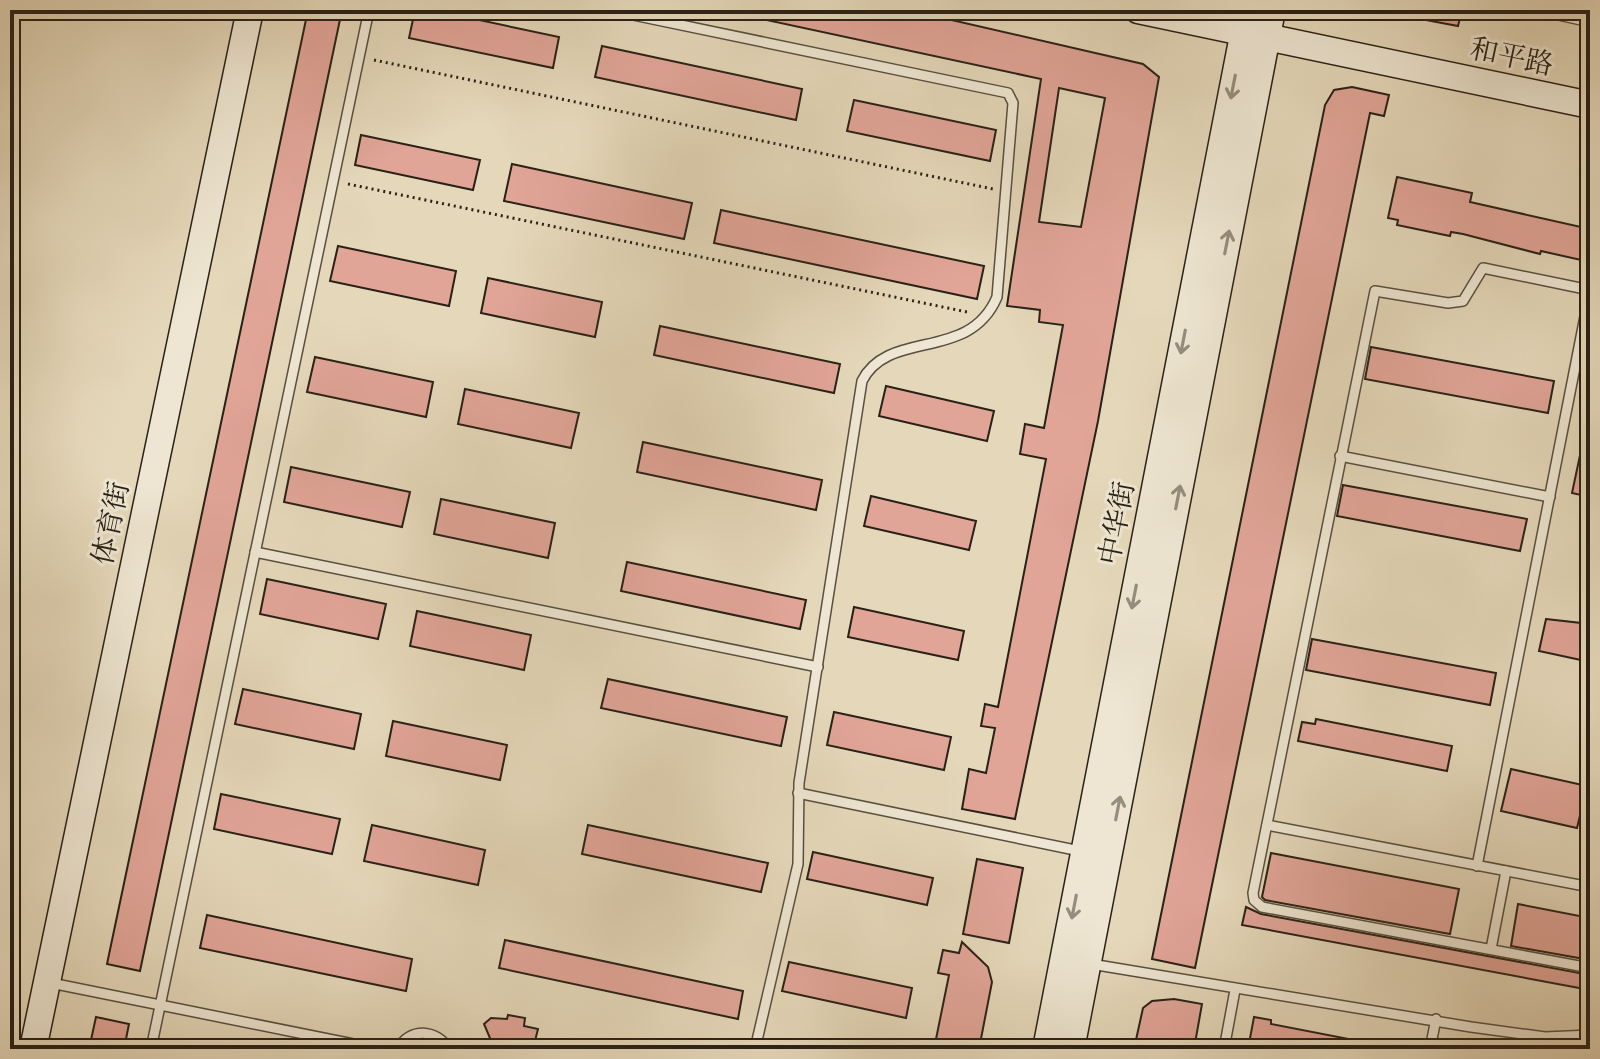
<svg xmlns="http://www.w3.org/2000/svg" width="1600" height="1059" font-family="'Sorts Mill Goudy','Noto Serif SC',serif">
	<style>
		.building { fill: #e1a598; stroke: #292117; stroke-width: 2; fill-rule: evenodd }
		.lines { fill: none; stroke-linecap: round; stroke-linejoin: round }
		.lane-casing { stroke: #584f40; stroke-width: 12 }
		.secondary-casing { stroke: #292117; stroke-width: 29 }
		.path { stroke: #292117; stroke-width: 3; stroke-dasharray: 2 4; stroke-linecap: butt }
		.lane { stroke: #eee6d2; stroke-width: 9 }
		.secondary { stroke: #eee6d2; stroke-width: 26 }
		.oneway { stroke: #958d7e }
		.labels { text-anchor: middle; stroke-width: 6; stroke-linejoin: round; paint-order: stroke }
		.street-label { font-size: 28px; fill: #292117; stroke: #eee6d2 }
	</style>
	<rect width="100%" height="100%" fill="#e5d8ba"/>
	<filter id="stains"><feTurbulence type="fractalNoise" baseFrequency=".0025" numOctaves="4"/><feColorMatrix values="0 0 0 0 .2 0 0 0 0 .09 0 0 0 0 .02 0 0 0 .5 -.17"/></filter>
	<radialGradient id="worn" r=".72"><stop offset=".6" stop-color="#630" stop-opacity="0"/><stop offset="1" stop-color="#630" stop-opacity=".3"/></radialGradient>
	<g class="building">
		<polygon points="308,10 342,10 140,971 107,964"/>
		<polygon points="415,10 432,10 559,37 553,68 409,38"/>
		<path d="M 753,10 L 908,10 L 1143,64 L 1159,77 L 1098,421 L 1015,819 L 962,809 L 969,769 L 986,773 L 995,728 L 981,726 L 985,704 L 998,707 L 1046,459 L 1020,454 L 1025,424 L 1044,428 L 1063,325 L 1039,322 L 1040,310 L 1007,306 L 1041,79 L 753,17 ZM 1059,88 L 1105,98 L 1081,227 L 1039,222 Z"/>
		<polygon points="1416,10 1462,10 1458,26 1415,18"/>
		<polygon points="602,46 802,89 796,120 595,77"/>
		<polygon points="1352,87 1389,95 1384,116 1370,113 1195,968 1152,959 1325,105 1334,90"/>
		<polygon points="854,100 996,130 990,161 847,131"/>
		<polygon points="361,135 480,160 473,190 355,165"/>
		<polygon points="512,164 692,203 684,239 504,201"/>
		<polygon points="1397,177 1472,193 1470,202 1590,229 1590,262 1541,251 1540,254 1463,234 1451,232 1450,236 1397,225 1398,220 1388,218"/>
		<polygon points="721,210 984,266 977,299 714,243"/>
		<polygon points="338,246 456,271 449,306 330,281"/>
		<polygon points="488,278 602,302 595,337 481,313"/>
		<polygon points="660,326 840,364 834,393 654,355"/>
		<polygon points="1371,347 1554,381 1548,413 1365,379"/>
		<polygon points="315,357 433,382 426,417 307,392"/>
		<polygon points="886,386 994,411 987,441 879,416"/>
		<polygon points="465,389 579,413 571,448 458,424"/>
		<polygon points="1583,441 1590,442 1590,497 1572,493"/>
		<polygon points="643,442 822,480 816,510 637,472"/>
		<polygon points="291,467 410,492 402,527 284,502"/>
		<polygon points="1343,485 1527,519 1520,551 1337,516"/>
		<polygon points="871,496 976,521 969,550 864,526"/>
		<polygon points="441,499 555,523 548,558 434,534"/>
		<polygon points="627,562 806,600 800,629 621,591"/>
		<polygon points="267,579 386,604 378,639 260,614"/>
		<polygon points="854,607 964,631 958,660 848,637"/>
		<polygon points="417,611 531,635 524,670 410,646"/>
		<polygon points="1546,619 1590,624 1590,662 1539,651"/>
		<polygon points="1312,639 1496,673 1490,705 1306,670"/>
		<polygon points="608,679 787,717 781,746 601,708"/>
		<polygon points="243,689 361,714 354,749 235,724"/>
		<polygon points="834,712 951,737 944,770 827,745"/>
		<polygon points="1316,719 1452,746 1447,771 1298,741 1302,722 1315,724"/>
		<polygon points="393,721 507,745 500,780 386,756"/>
		<polygon points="1511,769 1587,786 1577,828 1501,811"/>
		<polygon points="221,794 340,819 332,854 214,829"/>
		<polygon points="372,825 485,850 478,885 364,861"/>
		<polygon points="588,825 768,863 761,892 582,854"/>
		<polygon points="813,852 933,878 927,905 807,879"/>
		<polygon points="1271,853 1459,889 1450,934 1265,900 1262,897"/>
		<polygon points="977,859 1023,868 1009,943 963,934"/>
		<polygon points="1518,904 1590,918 1590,960 1511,946"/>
		<polygon points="1246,907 1261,914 1590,975 1590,990 1242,925"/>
		<polygon points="207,915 412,959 406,991 200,948"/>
		<polygon points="505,940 743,991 738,1019 499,968"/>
		<polygon points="962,942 988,967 992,982 979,1049 934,1049 949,975 938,973 943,950 959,953"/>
		<polygon points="789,962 912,988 906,1018 782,991"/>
		<polygon points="1174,999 1202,1004 1194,1049 1134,1049 1143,1008 1152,1001"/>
		<polygon points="508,1015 525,1018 524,1026 538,1029 533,1049 487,1049 490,1038 484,1024 491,1018 507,1019"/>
		<polygon points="96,1017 129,1024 124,1049 89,1049"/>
		<polygon points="1254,1017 1271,1020 1271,1024 1359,1041 1358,1049 1248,1049"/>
	</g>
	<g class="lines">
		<g class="lane-casing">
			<g id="lane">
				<path d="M 609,10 L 1008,93 L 1013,103 L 997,297 C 969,363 889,328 862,381 L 799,783 L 798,864 L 755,1049"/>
				<polyline points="1536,10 1590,22"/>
				<polyline points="1590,290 1483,268 1463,301 1448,303 1375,291 1253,893 1254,900 1262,907 1590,968"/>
				<polyline points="1340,456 1550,497"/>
				<polyline points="255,552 818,667"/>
				<polyline points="798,793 1080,851"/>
				<polyline points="1267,825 1590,887"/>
				<polyline points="1477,866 1590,291"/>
				<polyline points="1491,949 1506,871"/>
				<polyline points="1091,964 1471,1027 1545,1037 1590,1035"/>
				<polyline points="51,983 378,1049"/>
				<polyline points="151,1049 369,10"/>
				<path d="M 398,1049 C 410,1027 436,1029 449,1049"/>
				<polyline points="1224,1049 1235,990"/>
				<polyline points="1430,1049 1436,1019"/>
			</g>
		</g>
		<g class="secondary-casing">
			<g id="secondary">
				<polyline points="1138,10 1590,105"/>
				<polyline points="33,1049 250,10"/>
				<polyline points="1046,1049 1248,10"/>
				<polyline points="1071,1049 1272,10"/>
			</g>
		</g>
		<g class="path">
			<polyline points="374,60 993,189"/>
			<polyline points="348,184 967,312"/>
		</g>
		<use href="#lane" class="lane"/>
		<use href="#secondary" class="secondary"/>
	</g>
	<defs><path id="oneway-shaft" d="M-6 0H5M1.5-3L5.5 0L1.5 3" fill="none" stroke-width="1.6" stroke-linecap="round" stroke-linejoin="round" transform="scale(2)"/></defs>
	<g class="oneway">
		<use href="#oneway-shaft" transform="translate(1233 87) rotate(101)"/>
		<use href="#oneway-shaft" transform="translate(1227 242) rotate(-79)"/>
		<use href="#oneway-shaft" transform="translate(1183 342) rotate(101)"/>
		<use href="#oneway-shaft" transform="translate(1178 497) rotate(-79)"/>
		<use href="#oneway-shaft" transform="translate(1134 597) rotate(101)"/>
		<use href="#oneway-shaft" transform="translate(1118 808) rotate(-79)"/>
		<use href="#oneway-shaft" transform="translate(1074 907) rotate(101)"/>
	</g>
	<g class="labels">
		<g class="street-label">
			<text transform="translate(1512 56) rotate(12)" y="10">和平路</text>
			<text transform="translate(110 523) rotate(-78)" y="10">体育街</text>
			<text transform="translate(1116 523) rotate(-79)" y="10">中华街</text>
		</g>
	</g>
	<rect width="1600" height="1059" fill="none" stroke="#e5d8ba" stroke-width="40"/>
	<rect x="12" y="12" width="1576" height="1035" fill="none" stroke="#292117" stroke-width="4"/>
	<rect x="20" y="20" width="1560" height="1019" fill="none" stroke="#292117" stroke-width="2"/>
	<rect width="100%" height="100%" filter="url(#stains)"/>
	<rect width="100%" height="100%" fill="url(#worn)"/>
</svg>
